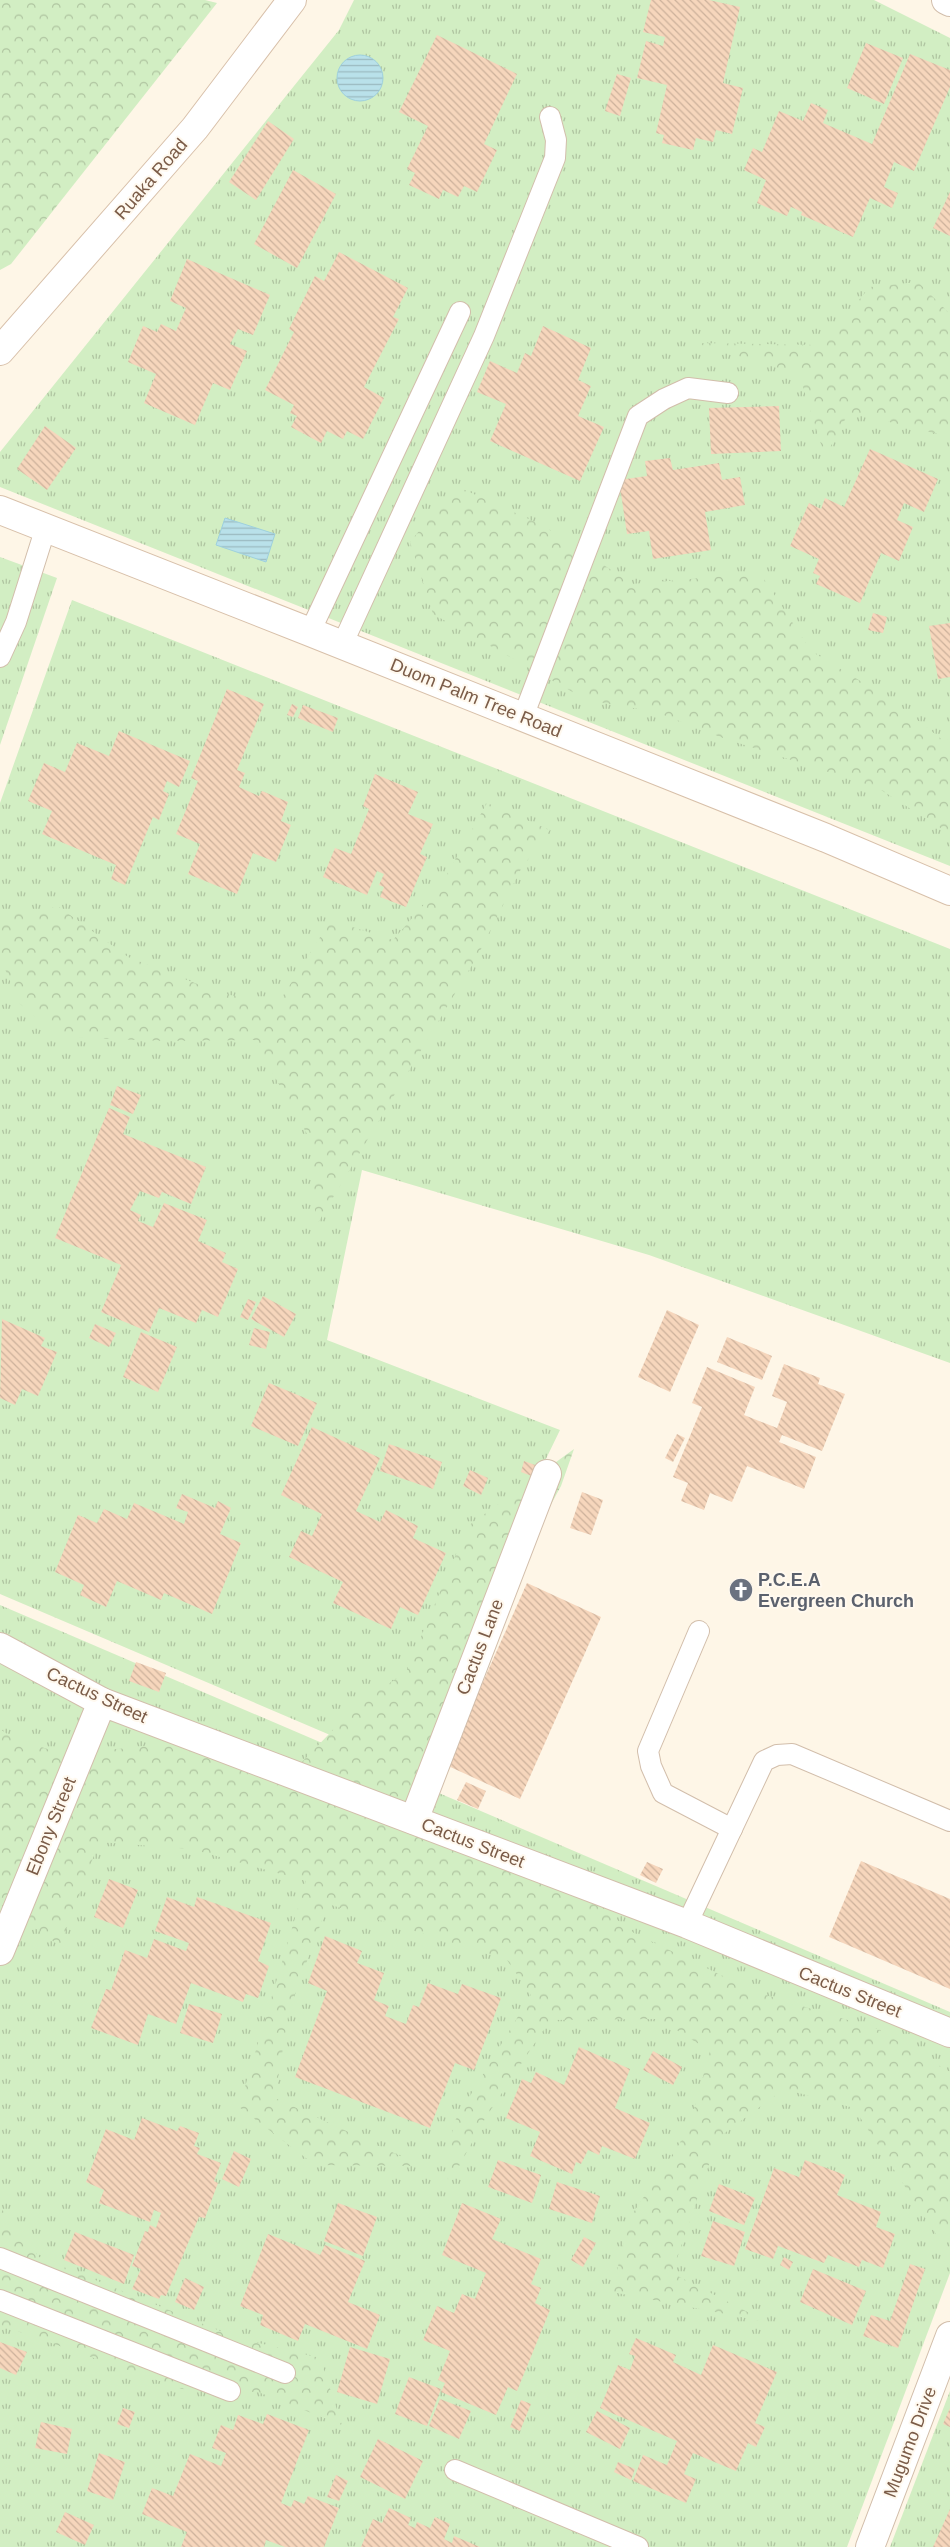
<svg xmlns="http://www.w3.org/2000/svg" width="950" height="2547" font-family="Arial,sans-serif">
	<style>
		.grass { fill: url(#grass-tufts) }
		.forest { fill: url(#forest-crowns) }
		.water { fill: url(#water-rules); stroke: #9ed0dd }
		.building { fill: url(#building-back-hatch) }
		.lines { fill: none; stroke-linecap: round; stroke-linejoin: round }
		.lane-casing { stroke: #d2beab; stroke-width: 22 }
		.street-casing { stroke: #d2beab; stroke-width: 30 }
		.secondary-casing { stroke: #d8c0aa; stroke-width: 30 }
		.lane { stroke: #fff; stroke-width: 20 }
		.street { stroke: #fff; stroke-width: 28 }
		.secondary { stroke: #fff; stroke-width: 28 }
		.labels { text-anchor: middle; stroke-width: 4; stroke-linejoin: round; paint-order: stroke }
		.street-label { font-size: 18px; fill: #7b5c48; stroke: #fff9ef }
		.worship-label { font-size: 18px; font-weight: bold; fill: #5b616d; stroke: #fff9ef; text-anchor: start }
	</style>
	<defs>
		<pattern id="grass-tufts" width="24" height="20" patternUnits="userSpaceOnUse" patternTransform="scale(1.25)"><rect width="24" height="20" fill="#d2eec3"/><path d="M3 7l-1-3M5 7V3M7 7l1-3M15 17l-1-3M17 17v-4M19 17l1-3" fill="none" stroke="#afc4a0"/></pattern>
		<pattern id="forest-crowns" width="20" height="18" patternUnits="userSpaceOnUse" patternTransform="scale(1.25)"><rect width="20" height="18" fill="#d2eec3"/><path d="M2 6a3 3 0 1 1 6 0M12 15a3 3 0 1 1 6 0" fill="none" stroke="#afc4a0"/></pattern>
		<pattern id="water-rules" width="6" height="5" patternUnits="userSpaceOnUse" patternTransform="scale(1.25)"><rect width="6" height="5" fill="#b9e1ea"/><path d="M0 2.5h6" fill="none" stroke="#9bbac0"/></pattern>
		<pattern id="building-back-hatch" width="6" height="6" patternUnits="userSpaceOnUse" patternTransform="scale(1.25)"><rect width="6" height="6" fill="#f6d6bc"/><path d="M-1 5l2 2M0 0l6 6M5-1l2 2" fill="none" stroke="#ccb19b"/></pattern>
	</defs>
	<rect width="100%" height="100%" fill="#fef6e7"/>
	<g class="grass">
		<polygon points="354,0 874,0 950,38 950,866 0,487 0,452 339,30"/>
		<polygon points="0,557 57,578 0,745"/>
		<polygon points="72,600 950,949 950,1363 649,1255 362,1170 327,1340 560,1430 398,1764 0,1594 0,803"/>
		<polygon points="0,1605 950,2012 950,2273 847,2547 0,2547"/>
		<polygon points="950,2391 950,2547 890,2547"/>
	</g>
	<g class="forest">
		<polygon points="0,0 205,0 217,3 11,264 0,270"/>
		<polygon points="918,282 950,314 950,437 849,412 825,457 799,374 694,343 820,345 870,287"/>
		<polygon points="456,486 542,525 633,584 760,573 811,651 890,699 944,741 950,739 950,834 878,788 723,738 656,712 587,700 433,614 410,542"/>
		<polygon points="487,803 550,830 521,869 478,955 316,1226 311,1141 254,1040 165,1041 59,1037 19,1003 0,957 0,914 59,907 128,957 223,994 279,1002 331,920 393,940 441,885"/>
		<polygon points="574,1449 561,1486 450,1690 437,1815 534,1855 634,1933 756,1992 877,2029 950,2072 950,2240 939,2239 854,2108 784,2089 718,2138 672,2273 767,2322 612,2292 629,2219 688,2131 710,2051 659,2019 550,2020 486,2117 447,2188 453,2124 531,1995 507,1960 328,1904 289,2010 275,2098 422,2166 315,2165 239,2107 306,1881 191,1849 99,1842 60,1946 0,1903 0,1729 13,1738 60,1753 130,1748 225,1734 302,1762 357,1705 406,1672 468,1526"/>
		<polygon points="0,2207 39,2257 235,2337 320,2358 342,2425 258,2392 182,2389 0,2325"/>
	</g>
	<g class="water">
		<circle cx="360" cy="78" r="23"/>
		<polygon points="225,518 275,534 266,562 216,545"/>
	</g>
	<g class="building">
		<polygon points="651,0 709,0 740,7 723,83 743,88 732,134 716,130 713,142 696,138 693,150 662,143 664,135 656,133 667,85 637,78 646,41 663,46 665,37 643,32"/>
		<polygon points="437,35 517,74 484,144 497,150 477,192 464,186 458,197 443,190 439,199 409,185 415,173 407,169 428,126 399,112"/>
		<polygon points="866,43 903,58 884,104 847,88"/>
		<polygon points="910,54 950,70 950,87 914,171 894,162 884,187 898,193 892,208 870,198 853,237 801,215 802,212 791,207 787,216 757,203 766,180 744,170 753,148 762,152 779,111 803,121 811,103 828,110 823,123 872,144"/>
		<polygon points="617,74 631,78 620,116 605,111"/>
		<polygon points="268,121 294,139 256,200 229,182"/>
		<polygon points="293,170 336,194 297,268 254,244"/>
		<polygon points="950,192 950,236 933,228"/>
		<polygon points="339,252 408,288 393,317 399,319 364,387 384,398 363,439 347,431 343,439 327,431 321,443 291,427 297,416 290,413 294,405 265,390 294,332 289,329 315,276 324,281"/>
		<polygon points="187,259 270,295 253,335 238,329 230,344 247,351 230,390 213,383 195,425 144,403 156,374 128,362 143,326 157,332 161,324 176,331 186,308 170,301"/>
		<polygon points="543,326 591,348 578,380 591,386 578,416 604,427 580,481 490,441 506,404 477,392 490,361 517,373 525,353 531,356"/>
		<polygon points="779,406 781,451 711,454 709,408"/>
		<polygon points="45,426 76,448 47,490 17,469"/>
		<polygon points="870,449 938,479 924,512 904,503 897,520 913,527 899,561 881,553 860,603 816,584 820,576 813,573 819,559 790,546 809,503 821,509 825,498 844,507"/>
		<polygon points="670,458 673,470 719,463 722,480 740,477 745,505 705,512 711,550 653,559 649,531 627,534 619,480 647,476 645,461"/>
		<polygon points="873,613 887,617 883,633 868,630"/>
		<polygon points="950,623 950,677 938,679 929,626"/>
		<polygon points="227,689 264,704 237,770 245,773 239,787 259,796 262,791 288,802 281,821 291,825 276,862 253,853 237,894 188,874 200,844 176,834 198,781 191,778"/>
		<polygon points="292,704 298,707 293,717 287,715"/>
		<polygon points="303,705 338,718 333,732 298,718"/>
		<polygon points="119,731 190,761 179,787 167,781 163,791 169,794 159,820 153,817 125,885 111,879 116,865 42,834 52,811 28,801 44,763 65,772 77,743 109,756"/>
		<polygon points="375,774 418,792 408,814 433,824 420,854 427,857 406,907 380,897 384,887 379,885 384,874 377,871 367,895 323,877 335,848 351,854 369,809 363,806"/>
		<polygon points="117,1086 141,1095 133,1114 110,1105"/>
		<polygon points="109,1108 130,1117 123,1134 206,1167 191,1204 162,1192 159,1198 140,1191 130,1210 141,1215 138,1221 153,1227 164,1203 207,1220 198,1241 226,1253 222,1262 238,1269 218,1317 202,1310 196,1323 159,1308 149,1332 101,1312 121,1265 55,1238"/>
		<polygon points="263,1296 296,1314 284,1337 251,1319"/>
		<polygon points="248,1299 256,1302 248,1320 240,1317"/>
		<polygon points="667,1310 699,1325 670,1392 638,1377"/>
		<polygon points="2,1319 45,1338 41,1346 57,1352 38,1396 22,1389 15,1405 0,1398"/>
		<polygon points="95,1324 116,1333 109,1347 89,1338"/>
		<polygon points="254,1328 270,1332 266,1349 249,1345"/>
		<polygon points="141,1332 177,1347 158,1392 123,1377"/>
		<polygon points="727,1337 772,1356 762,1380 717,1362"/>
		<polygon points="784,1364 820,1378 818,1384 845,1394 822,1451 782,1435 779,1442 816,1457 804,1489 747,1466 732,1502 710,1493 704,1510 681,1501 688,1483 673,1477 702,1407 692,1403 707,1367 755,1387 744,1415 777,1428 787,1402 772,1396"/>
		<polygon points="269,1383 317,1403 298,1446 251,1426"/>
		<polygon points="312,1427 380,1458 356,1511 380,1522 386,1510 418,1526 413,1538 446,1553 418,1615 400,1607 391,1629 333,1603 343,1582 289,1557 301,1531 312,1536 322,1514 281,1495"/>
		<polygon points="677,1434 685,1438 673,1462 665,1458"/>
		<polygon points="389,1444 442,1462 433,1489 380,1471"/>
		<polygon points="524,1461 538,1466 534,1477 521,1472"/>
		<polygon points="470,1470 488,1478 481,1495 463,1486"/>
		<polygon points="582,1492 603,1500 591,1535 570,1528"/>
		<polygon points="182,1494 215,1508 218,1501 231,1508 220,1534 241,1543 212,1614 164,1593 161,1600 117,1581 106,1607 80,1595 84,1585 55,1572 78,1515 97,1523 104,1509 127,1519 134,1503 184,1524 188,1512 176,1508"/>
		<polygon points="527,1583 601,1617 520,1799 446,1765"/>
		<polygon points="136,1662 166,1673 159,1692 129,1681"/>
		<polygon points="466,1782 486,1791 478,1809 457,1800"/>
		<polygon points="861,1861 950,1899 950,1989 829,1937"/>
		<polygon points="647,1862 663,1869 656,1883 640,1875"/>
		<polygon points="109,1879 138,1890 123,1928 94,1917"/>
		<polygon points="167,1897 194,1907 197,1897 271,1923 258,1961 269,1966 258,1998 246,1994 243,2002 191,1983 176,2024 148,2014 138,2045 91,2028 106,1989 111,1990 125,1950 147,1958 154,1939 186,1951 189,1943 155,1931"/>
		<polygon points="325,1936 362,1951 357,1963 384,1973 374,2000 389,2006 385,2016 406,2024 413,2005 419,2007 428,1983 458,1994 462,1984 501,1998 474,2070 455,2063 430,2128 295,2077 327,1991 308,1983"/>
		<polygon points="189,2004 222,2014 213,2043 180,2033"/>
		<polygon points="579,2047 630,2069 615,2108 650,2123 635,2159 602,2146 599,2155 588,2150 581,2164 576,2162 572,2174 530,2156 540,2132 506,2118 522,2079 531,2083 536,2072 564,2085"/>
		<polygon points="653,2051 682,2067 673,2085 643,2070"/>
		<polygon points="142,2118 177,2131 180,2126 199,2133 194,2146 200,2148 197,2154 221,2163 214,2181 218,2183 205,2218 199,2217 166,2296 161,2295 159,2299 132,2289 141,2269 132,2266 145,2231 148,2232 150,2225 156,2228 161,2213 154,2210 150,2222 99,2203 104,2190 86,2182 106,2129 134,2140"/>
		<polygon points="234,2151 251,2159 239,2187 222,2179"/>
		<polygon points="498,2160 541,2175 532,2203 488,2187"/>
		<polygon points="805,2160 845,2175 837,2195 881,2212 876,2227 895,2234 883,2268 862,2260 859,2267 828,2255 824,2263 778,2246 773,2259 745,2249 774,2168 799,2177"/>
		<polygon points="557,2182 600,2196 592,2223 549,2209"/>
		<polygon points="719,2184 755,2198 744,2225 709,2211"/>
		<polygon points="338,2203 377,2217 363,2256 324,2241"/>
		<polygon points="462,2203 501,2219 492,2239 541,2259 531,2284 541,2288 535,2303 550,2310 517,2391 508,2387 496,2415 441,2392 445,2383 438,2380 450,2351 423,2340 437,2306 454,2313 462,2294 475,2299 486,2273 442,2255"/>
		<polygon points="713,2221 745,2232 734,2266 701,2256"/>
		<polygon points="75,2232 134,2255 124,2284 64,2260"/>
		<polygon points="268,2234 320,2255 325,2245 365,2261 348,2302 380,2315 367,2349 305,2324 298,2341 260,2325 263,2315 240,2306"/>
		<polygon points="584,2237 596,2243 583,2267 571,2260"/>
		<polygon points="784,2257 793,2262 789,2270 780,2265"/>
		<polygon points="910,2264 925,2269 898,2348 863,2336 871,2315 890,2321"/>
		<polygon points="813,2269 866,2291 852,2325 800,2302"/>
		<polygon points="185,2278 204,2287 194,2310 175,2302"/>
		<polygon points="636,2338 676,2355 673,2362 701,2375 713,2345 777,2372 755,2423 765,2427 756,2447 748,2443 736,2471 693,2453 684,2474 696,2479 686,2503 633,2481 643,2455 667,2465 677,2441 600,2408 618,2365 630,2370 635,2356 629,2354"/>
		<polygon points="0,2342 27,2352 16,2375 0,2368"/>
		<polygon points="350,2347 390,2359 377,2404 337,2392"/>
		<polygon points="409,2377 441,2389 427,2426 395,2414"/>
		<polygon points="440,2399 471,2411 459,2439 429,2426"/>
		<polygon points="521,2400 531,2404 520,2431 510,2427"/>
		<polygon points="123,2408 135,2412 129,2428 117,2424"/>
		<polygon points="950,2408 950,2427 943,2424"/>
		<polygon points="597,2411 630,2428 620,2449 586,2432"/>
		<polygon points="267,2414 309,2430 281,2503 291,2507 294,2500 304,2504 308,2496 339,2508 324,2547 285,2547 266,2540 264,2547 181,2547 187,2532 142,2514 152,2488 173,2496 190,2454 221,2466 226,2453 212,2448 221,2425 233,2430 238,2415 263,2424"/>
		<polygon points="41,2422 72,2429 67,2454 35,2448"/>
		<polygon points="378,2439 423,2461 405,2499 360,2477"/>
		<polygon points="99,2453 125,2462 113,2500 87,2491"/>
		<polygon points="618,2462 635,2469 631,2480 614,2472"/>
		<polygon points="336,2475 348,2481 339,2501 327,2497"/>
		<polygon points="389,2508 411,2518 408,2525 415,2528 417,2522 430,2528 435,2517 450,2524 444,2539 452,2543 454,2536 480,2547 361,2547 373,2519 382,2523"/>
		<polygon points="950,2509 950,2547 933,2547"/>
		<polygon points="65,2512 94,2525 85,2545 56,2532"/>
	</g>
	<g class="lines">
		<g class="lane-casing">
			<g id="lane">
				<polyline points="310,632 460,312"/>
				<polyline points="342,645 484,336 555,158 556,140 550,117"/>
				<polyline points="0,657 16,622 46,527"/>
				<polyline points="523,717 638,416 664,399 688,388 728,393"/>
				<polyline points="699,1631 648,1751 651,1766 663,1793 732,1829"/>
				<polyline points="687,1924 764,1761 777,1755 792,1754 950,1821"/>
				<polyline points="0,2258 285,2373"/>
				<polyline points="0,2300 230,2391"/>
				<polyline points="455,2470 638,2547"/>
			</g>
		</g>
		<g class="street-casing">
			<g id="street">
				<polyline points="946,0 950,2"/>
				<polyline points="0,1647 102,1702 687,1924 950,2033"/>
				<polyline points="414,1820 547,1474"/>
				<polyline points="0,1951 102,1702"/>
				<polyline points="870,2547 950,2336"/>
			</g>
		</g>
		<g class="secondary-casing">
			<g id="secondary">
				<polyline points="0,351 195,128 292,0"/>
				<polyline points="0,510 310,632 826,838 950,891"/>
			</g>
		</g>
		<use href="#lane" class="lane"/>
		<use href="#street" class="street"/>
		<use href="#secondary" class="secondary"/>
	</g>
	<defs>
		<g id="church-disc" transform="scale(1.25)"><circle r="9.5" fill="#6b7280" stroke="#fff9ef"/><path d="M-1.2-6h2.4v3.5h3.3v2.4h-3.3V6h-2.4V-.1h-3.3v-2.4h3.3Z" fill="#fff"/></g>
	</defs>
	<g fill-rule="evenodd">
		<use href="#church-disc" x="741" y="1590"/>
	</g>
	<g class="labels">
		<g class="street-label">
			<text transform="translate(151 179) rotate(-49)" y="6">Ruaka Road</text>
			<text transform="translate(476 698) rotate(22)" y="6">Duom Palm Tree Road</text>
			<text transform="translate(480 1647) rotate(-69)" y="6">Cactus Lane</text>
			<text transform="translate(97 1695) rotate(25)" y="6">Cactus Street</text>
			<text transform="translate(51 1826) rotate(-68)" y="6">Ebony Street</text>
			<text transform="translate(473 1843) rotate(21)" y="6">Cactus Street</text>
			<text transform="translate(850 1992) rotate(22)" y="6">Cactus Street</text>
			<text transform="translate(910 2442) rotate(-69)" y="6">Mugumo Drive</text>
		</g>
		<g class="worship-label">
			<text x="758" y="1586">P.C.E.A<tspan x="758" dy="21">Evergreen Church</tspan></text>
		</g>
	</g>
</svg>
